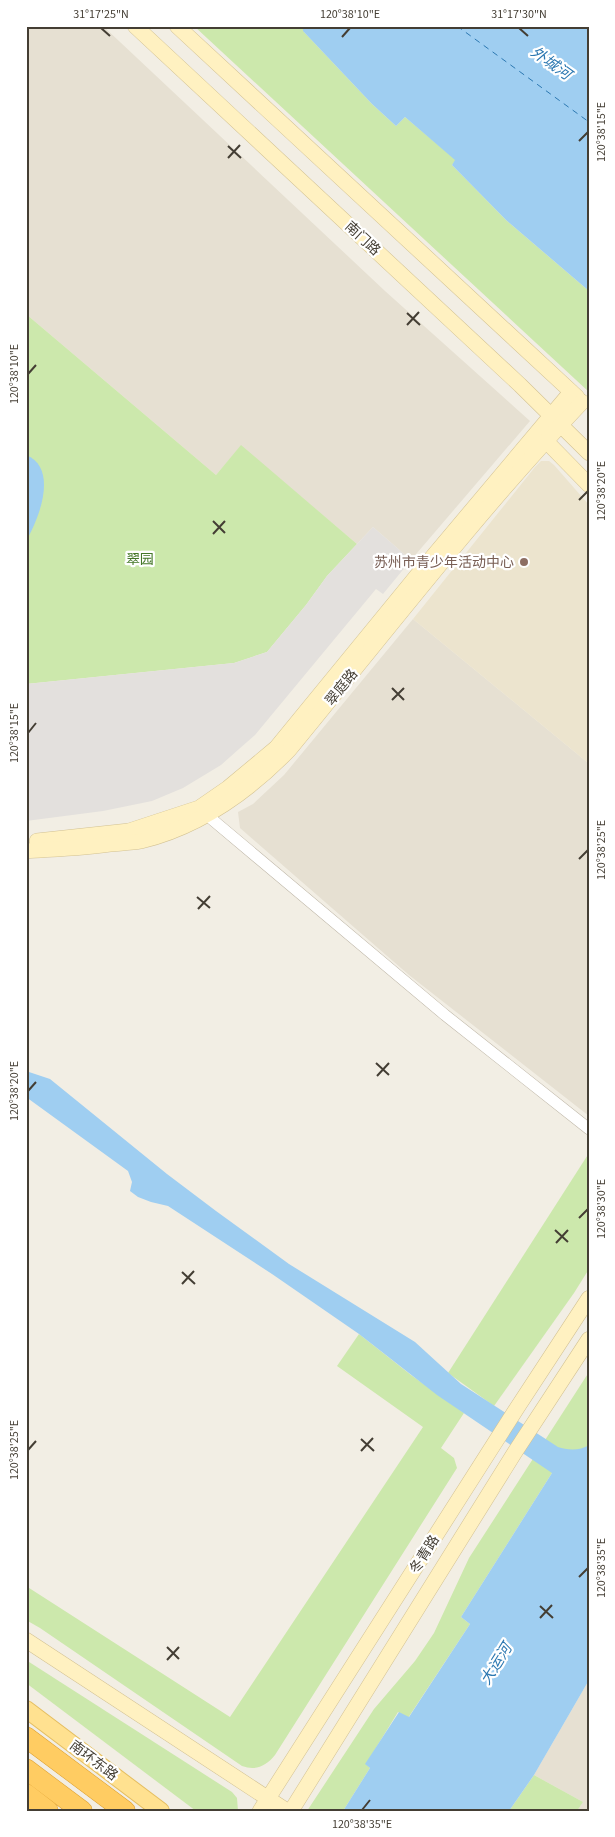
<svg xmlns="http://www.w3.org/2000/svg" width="615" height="1837" font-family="'Source Sans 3','Noto Sans SC',sans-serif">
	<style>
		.residential { fill: #e6e0d2 }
		.education { fill: #ece4ce }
		.green { fill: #cce8ac }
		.parking { fill: #e3e0dd }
		.water { fill: #9fcef1 }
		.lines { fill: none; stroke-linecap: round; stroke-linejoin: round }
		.ferry { stroke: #2c78b1; stroke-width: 1; stroke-dasharray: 6 5; stroke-linecap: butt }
		.street-casing { stroke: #beb6a7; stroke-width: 12 }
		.secondary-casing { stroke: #d3c293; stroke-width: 16 }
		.primary-casing { stroke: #e5be60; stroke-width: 18 }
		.highway-casing { stroke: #dfa131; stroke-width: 21 }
		.street { stroke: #fff; stroke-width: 11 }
		.secondary { stroke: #fff1c1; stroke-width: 15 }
		.primary { stroke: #ffe190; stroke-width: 16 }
		.highway { stroke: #ffcc62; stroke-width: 20 }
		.ticks { fill: none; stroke: #443e34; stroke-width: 2 }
		.education-dot { fill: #8d6e63; stroke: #fff; stroke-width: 2 }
		.labels { text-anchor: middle; stroke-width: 4.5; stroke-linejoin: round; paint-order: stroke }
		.street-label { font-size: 14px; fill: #443e34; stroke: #fff }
		.park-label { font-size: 14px; fill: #447727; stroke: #fff }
		.education-label { font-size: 14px; fill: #785e54; stroke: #fff; text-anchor: end }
		.water-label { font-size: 15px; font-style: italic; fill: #2c78b1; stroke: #fff }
		.neatline { fill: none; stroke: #443e34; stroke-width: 2 }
		.ticks-label { font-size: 12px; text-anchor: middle; fill: #443e34 }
	</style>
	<rect width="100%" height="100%" fill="#f2eee4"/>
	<g class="residential">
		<polygon points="26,26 103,26 385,291 530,421 411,560 373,527 357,544 241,446 216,475 26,314"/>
		<polygon points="413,619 587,762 589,761 589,1116 409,975 240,828 238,812 253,804 284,775"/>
		<polygon points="589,1680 589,1811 577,1811 583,1802 534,1775"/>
	</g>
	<polygon class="education" points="541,461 549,461 554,465 589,505 587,762 413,619 535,467"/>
	<g class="green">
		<polygon points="194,26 303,26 304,32 372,104 396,126 405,117 456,160 452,165 506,220 589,291 589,392"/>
		<polygon points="26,314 216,475 241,445 357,544 327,576 306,605 267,652 234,663 26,684"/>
		<polygon points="589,1153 589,1269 574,1293 494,1406 448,1373"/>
		<path d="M 359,1334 L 411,1375 L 464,1413 L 441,1448 L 454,1458 L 457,1468 L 275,1755 C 266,1766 256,1771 242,1766 L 40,1628 L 26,1620 L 26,1586 L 230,1717 L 423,1427 L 337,1366 Z"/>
		<polygon points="589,1372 589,1445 552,1473 461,1617 470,1624 408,1718 398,1712 366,1764 370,1768 343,1811 307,1811 374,1709 415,1661 434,1633 469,1558"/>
		<polygon points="26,1660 232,1792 237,1798 238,1811 196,1811 26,1683"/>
		<polygon points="534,1775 583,1802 577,1811 509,1811"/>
	</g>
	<polygon class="parking" points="373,527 411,560 383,594 376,589 255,735 239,749 221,765 183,788 152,801 103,811 26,821 26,684 234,663 267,652 306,605 327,576"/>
	<g class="water">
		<polygon points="303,26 589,26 589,291 506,220 452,165 455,160 405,117 396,126 372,104 303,31"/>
		<path d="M 26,455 C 59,468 39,519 26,541 Z"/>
		<path d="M 26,1071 L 50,1079 L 167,1174 L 216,1211 L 289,1264 L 415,1342 L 461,1384 L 558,1447 C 567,1450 580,1451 589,1445 L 589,1680 L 534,1775 L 509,1811 L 343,1811 L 370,1768 L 365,1764 L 399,1712 L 409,1717 L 470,1624 L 461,1617 L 552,1473 L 437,1395 L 359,1334 L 272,1274 L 168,1206 L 151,1202 L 138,1197 L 130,1191 L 132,1182 L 128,1171 L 26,1097 Z"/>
	</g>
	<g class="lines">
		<polyline class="ferry" points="457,26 589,122"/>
		<g class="street-casing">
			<polyline id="street" points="208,816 445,1015 589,1129"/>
		</g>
		<g class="secondary-casing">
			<g id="secondary">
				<polyline points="135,26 520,385 589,453"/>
				<polyline points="177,26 577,397"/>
				<polyline points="545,440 589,485"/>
				<polyline points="37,841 129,831 199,808 228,788 276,748 424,567 571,392"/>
				<path d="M 26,851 C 54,849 82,848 110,844 C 120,843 131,843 141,841 C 199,827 248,792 289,750 C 385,633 478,512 582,402"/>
				<polyline points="26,1640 287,1811"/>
				<polyline points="260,1811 517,1408 589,1298"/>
				<polyline points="291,1811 515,1452 589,1339"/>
			</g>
		</g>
		<g class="primary-casing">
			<polyline id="primary" points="26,1709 161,1811"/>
		</g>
		<g class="highway-casing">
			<g id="highway">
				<polyline points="26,1737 125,1811"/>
				<polyline points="26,1769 82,1811"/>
				<polyline points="26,1794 48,1811"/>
			</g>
		</g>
		<use href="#street" class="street"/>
		<use href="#secondary" class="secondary"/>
		<use href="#primary" class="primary"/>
		<use href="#highway" class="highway"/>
	</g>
	<path class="ticks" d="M 101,28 L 110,36M 519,28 L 528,36M 342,37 L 350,28M 579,141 L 588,132M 228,146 L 241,158M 228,158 L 240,145M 407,313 L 420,325M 407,325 L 419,312M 28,374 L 36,365M 579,500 L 588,491M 213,521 L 225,533M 213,534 L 225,521M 392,688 L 404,700M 392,700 L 404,688M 28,733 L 36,723M 579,859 L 588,850M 197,897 L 210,908M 198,909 L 210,896M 376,1063 L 389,1075M 377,1076 L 389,1063M 28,1091 L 36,1082M 579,1218 L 588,1209M 555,1230 L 568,1242M 556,1243 L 568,1230M 182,1272 L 195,1284M 182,1284 L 194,1271M 361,1439 L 374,1451M 28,1450 L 36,1441M 361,1451 L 373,1438M 579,1577 L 588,1568M 540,1606 L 553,1618M 540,1618 L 552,1605M 167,1647 L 179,1659M 167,1660 L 179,1647M 362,1810 L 370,1800"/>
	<circle class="education-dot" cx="524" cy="562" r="5"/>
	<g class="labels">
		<g class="street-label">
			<text transform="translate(363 238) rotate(43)" y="5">南门路</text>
			<text transform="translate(341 687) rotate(-51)" y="5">翠庭路</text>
			<text transform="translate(424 1554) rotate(-58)" y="5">冬青路</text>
			<text transform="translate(94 1760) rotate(37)" y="5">南环东路</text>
		</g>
		<g class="park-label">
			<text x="140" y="564">翠园</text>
		</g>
		<g class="education-label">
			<text x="514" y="567">苏州市青少年活动中心</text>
		</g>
		<g class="water-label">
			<text transform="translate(551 63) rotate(35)" y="5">外城河</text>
			<text transform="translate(496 1664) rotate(-58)" y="5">大运河</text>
		</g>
	</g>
	<rect width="615" height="1837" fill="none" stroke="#ffffff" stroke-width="55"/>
	<rect x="28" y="28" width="560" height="1782" class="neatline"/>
	<g class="ticks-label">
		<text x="101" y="18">31°17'25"N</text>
		<text x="350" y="18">120°38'10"E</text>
		<text x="519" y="18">31°17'30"N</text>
		<text transform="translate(601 132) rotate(-90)" y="4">120°38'15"E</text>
		<text transform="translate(14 374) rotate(-90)" y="4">120°38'10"E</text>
		<text transform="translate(601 491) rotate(-90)" y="4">120°38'20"E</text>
		<text transform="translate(14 733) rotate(-90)" y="4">120°38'15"E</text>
		<text transform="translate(601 850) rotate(-90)" y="4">120°38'25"E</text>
		<text transform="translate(14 1091) rotate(-90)" y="4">120°38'20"E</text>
		<text transform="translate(601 1209) rotate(-90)" y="4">120°38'30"E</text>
		<text transform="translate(14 1450) rotate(-90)" y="4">120°38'25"E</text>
		<text transform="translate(601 1568) rotate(-90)" y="4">120°38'35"E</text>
		<text x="362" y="1828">120°38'35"E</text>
	</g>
</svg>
